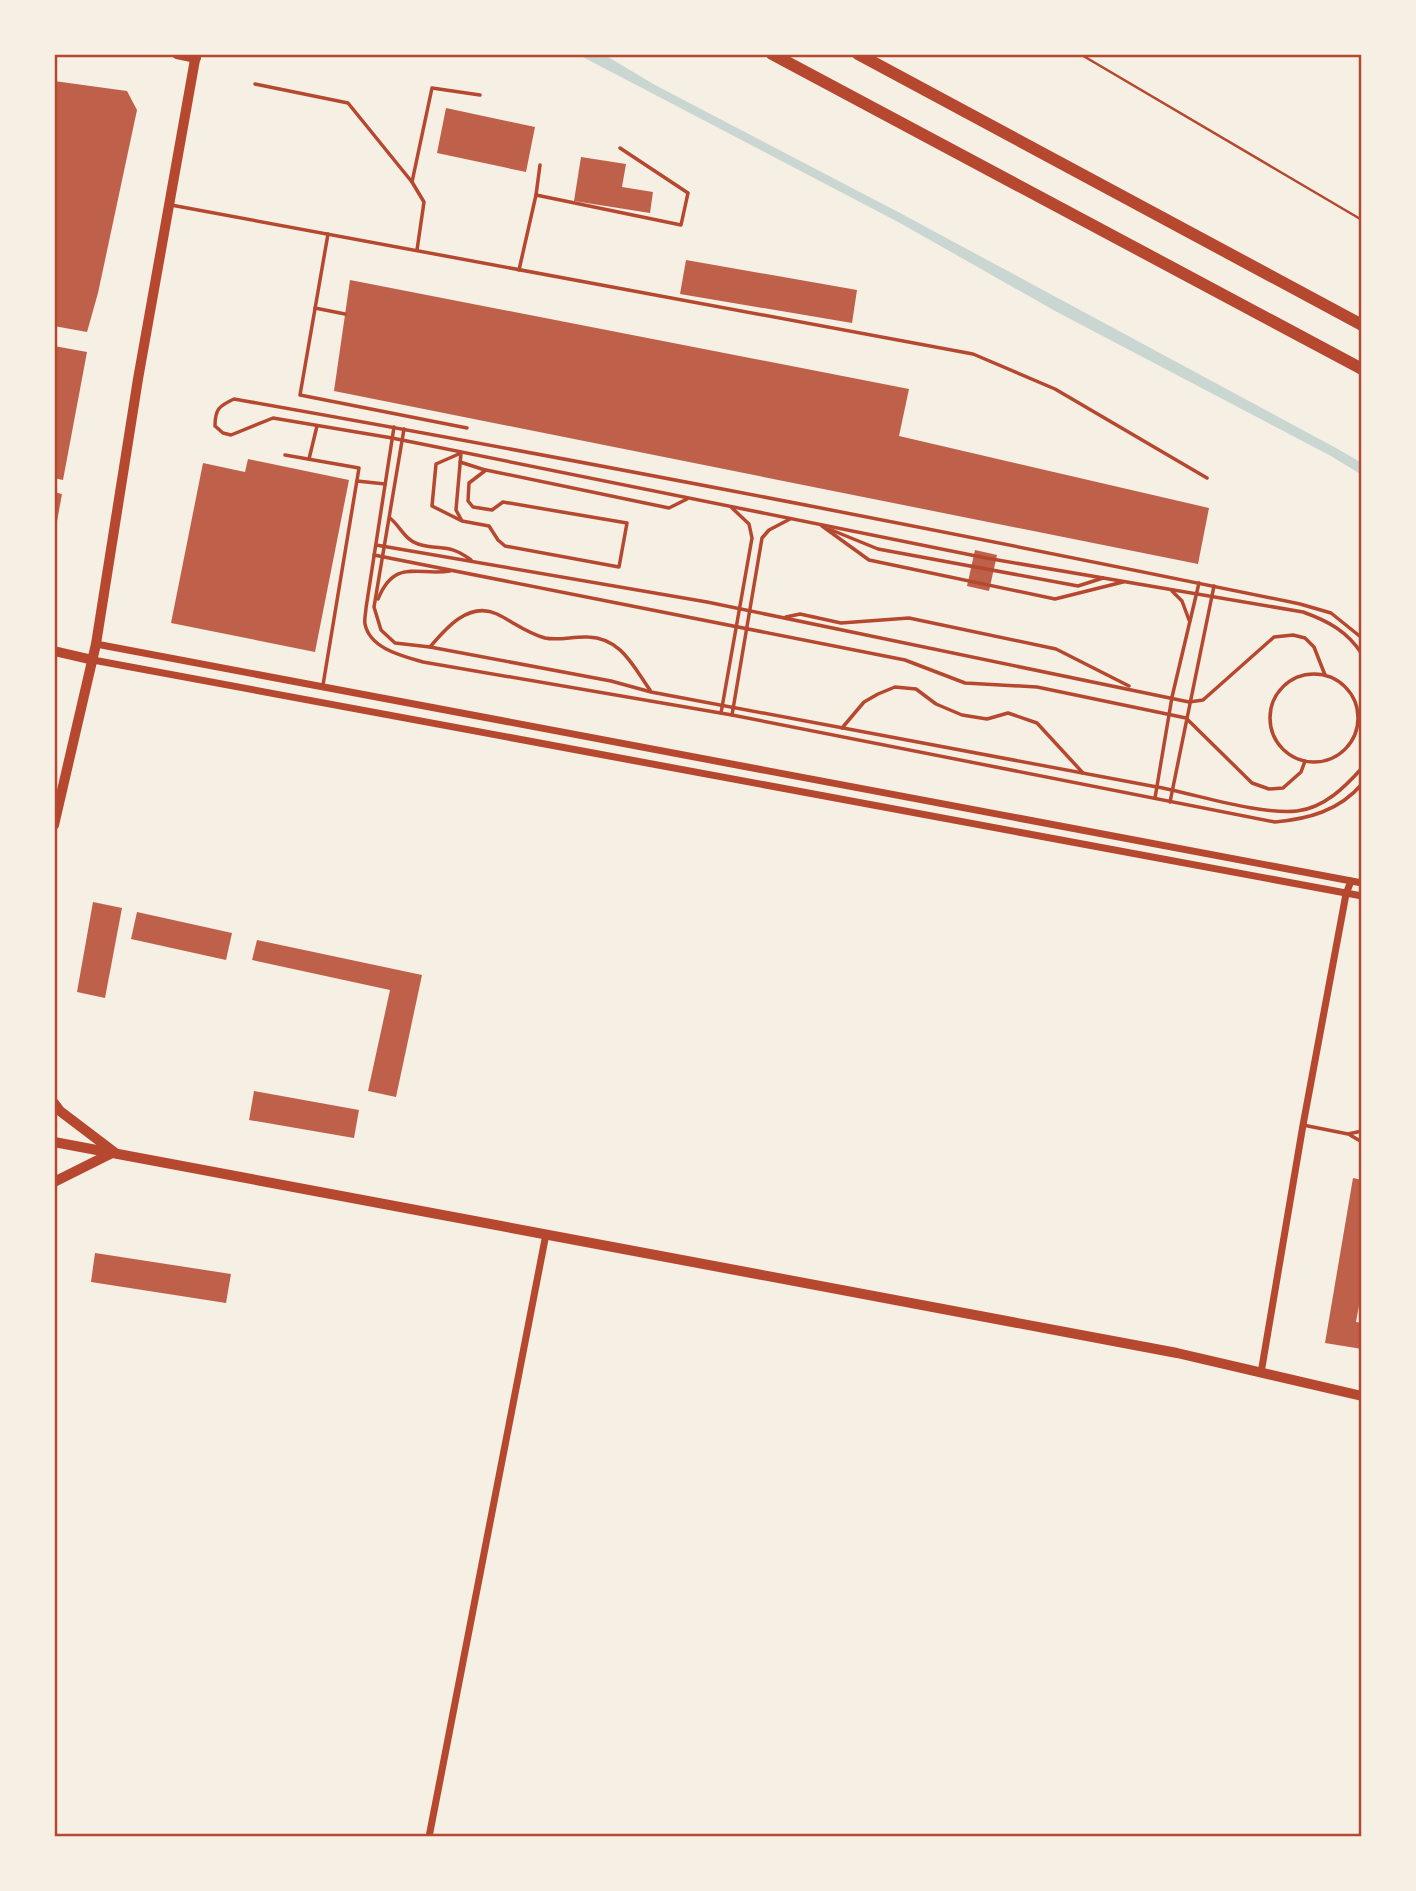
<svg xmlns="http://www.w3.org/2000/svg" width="1416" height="1891" font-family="'Public Sans',sans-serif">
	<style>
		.water { fill: #c9d6d2 }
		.building { fill: #bf614a }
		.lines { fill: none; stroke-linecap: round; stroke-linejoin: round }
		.path { stroke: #b5482f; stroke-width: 2.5 }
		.service { stroke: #b5482f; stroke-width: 3.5 }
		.minor { stroke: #b5482f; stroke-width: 7 }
		.tertiary { stroke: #b5482f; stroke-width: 10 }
		.secondary { stroke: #b5482f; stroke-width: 10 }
		.primary { stroke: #b5482f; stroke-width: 12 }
		.neatline { fill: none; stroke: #b5482f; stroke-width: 2.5 }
	</style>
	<rect width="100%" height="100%" fill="#f6efe4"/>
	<polygon class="water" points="577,54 603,54 655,85 900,213 1336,448 1362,463 1362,475 1331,456 1057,312 900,223"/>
	<g class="building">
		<polygon points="54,81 127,91 137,110 98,293 87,332 54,326"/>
		<polygon points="446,108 535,127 526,172 437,153"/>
		<polygon points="581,157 626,164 622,187 653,192 650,213 574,201"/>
		<polygon points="686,260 857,290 852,323 680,294"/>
		<polygon points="350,280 909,389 899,436 1209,508 1198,564 334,391"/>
		<polygon points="54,346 87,352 63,480 54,478"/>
		<polygon points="248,459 349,480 315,652 171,623 203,463 245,472"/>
		<polygon points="54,492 62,494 56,527 54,527"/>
		<polygon points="975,550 997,555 989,591 967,586"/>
		<polygon points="93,902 122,908 105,998 77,992"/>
		<polygon points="137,912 232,933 226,960 131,939"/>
		<polygon points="257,940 422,975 396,1097 368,1091 390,990 252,960"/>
		<polygon points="254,1091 359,1110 354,1138 249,1120"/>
		<polygon points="1353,1178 1362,1180 1362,1289 1356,1322 1362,1323 1362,1349 1325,1343"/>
		<polygon points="95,1253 231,1274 226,1303 91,1282"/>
	</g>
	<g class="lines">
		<polyline class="path" points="1080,54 1362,220"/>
		<g class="service">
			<polyline points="255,84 348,103 412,182"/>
			<polyline points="536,195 540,165"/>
			<polyline points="171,205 973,354 1055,389 1207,478"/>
			<polyline points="328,234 300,395 467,428"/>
			<polyline points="417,250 424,202 412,182 432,88 480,95"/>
			<polyline points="519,270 536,195 681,225 688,193 620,148"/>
			<polyline points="315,308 345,314"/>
			<path d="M 394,427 L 366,608 C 366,612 364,619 365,624 C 370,649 403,656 423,662 L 732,715 L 1275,822 C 1308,819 1339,811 1362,784"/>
			<path d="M 404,429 L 374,607 L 381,630 L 395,643 L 430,647 L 611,681 L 651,692 C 819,724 988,755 1157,787 C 1196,794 1259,815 1297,811 C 1324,808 1345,787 1362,768"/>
			<polyline points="285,455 359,468 323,685"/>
			<polyline points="309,459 317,426"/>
			<polyline points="460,462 485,470"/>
			<polyline points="357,481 385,484"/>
			<path d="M 390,518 C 400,526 405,540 418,544 C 441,551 449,543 471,560"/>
			<polyline points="462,521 432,506 436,464 461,453 456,510 462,521 489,526 498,540 505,546 619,567 627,523 503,502 492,510 473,507 468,501 469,483 486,470 669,508 687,499"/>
			<polyline points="822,526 869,560 1055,599 1123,582"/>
			<polyline points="829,529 878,549 1078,586 1103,578"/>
			<polyline points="376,545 707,602 1189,702 1203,700 1274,637 1293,635 1305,638 1314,647 1325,675"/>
			<polyline points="374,555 905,660 965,683 1037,687 1186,718 1252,783 1269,789 1283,788 1301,772 1305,761"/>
			<polyline points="1172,591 1182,601 1189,620"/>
			<path d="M 378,599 C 395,558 417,576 450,571"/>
			<polyline points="786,617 800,614 841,623 909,618 1056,649 1129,686"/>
			<path d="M 1362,638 L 1331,613 L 1300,604 C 946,531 590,462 234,399 C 219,406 215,409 215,426 L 223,433 L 231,435 L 273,418 L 392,438 L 986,558 L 1303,612 C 1328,621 1347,631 1362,654"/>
			<path d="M 430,647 C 446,628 469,601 497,614 C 513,622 527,633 545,638 C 559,641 574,636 588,637 C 621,638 633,666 650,690"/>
			<circle cx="1314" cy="718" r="44"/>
			<polyline points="721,713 752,538 749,524 732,508"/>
			<polyline points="732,715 762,538 769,530 790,519"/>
			<polyline points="842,728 864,702 878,694 895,687 916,689 936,704 962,715 987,719 1008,713 1037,723 1083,773"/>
			<polyline points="1155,798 1172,697 1199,583"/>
			<polyline points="1170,802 1214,586"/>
			<polyline points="1303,1125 1348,1134 1362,1131"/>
			<polyline points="1350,1135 1362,1142"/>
		</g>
		<g class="minor">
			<polyline points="96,644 1362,883"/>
			<polyline points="93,660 1362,896"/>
			<polyline points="1261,1373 1303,1125 1346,894 1351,881"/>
			<polyline points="429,1837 546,1234"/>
		</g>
		<g class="tertiary">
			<polyline points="54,651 93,660"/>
			<polyline points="54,1142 1177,1353 1362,1396"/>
		</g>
		<g class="secondary">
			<polyline points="177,54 196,58"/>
			<polyline points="54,825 96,644 138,379 196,54"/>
			<polyline points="54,1103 60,1111 114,1152 54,1182"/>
		</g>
		<g class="primary">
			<polyline points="772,54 1362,369"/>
			<polyline points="858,54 1362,325"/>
		</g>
	</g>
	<rect width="1416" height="1891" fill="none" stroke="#f6efe4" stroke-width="112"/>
	<rect x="56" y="56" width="1304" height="1779" class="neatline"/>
</svg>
